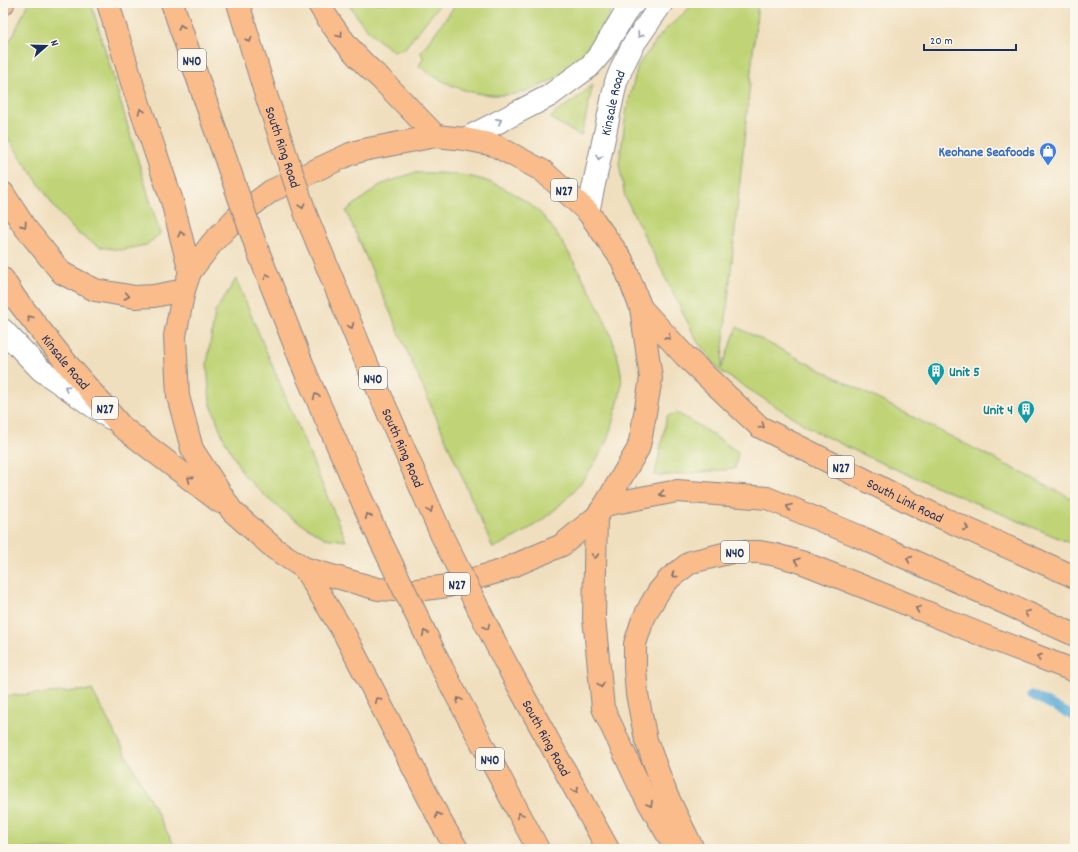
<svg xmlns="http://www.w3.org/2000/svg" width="1078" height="852" font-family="Dekko,sans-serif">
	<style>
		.green { fill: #c0d477; stroke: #6e826a }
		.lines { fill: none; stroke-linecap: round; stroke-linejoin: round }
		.stream { stroke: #5eabd7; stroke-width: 9 }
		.minor-casing { stroke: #86878e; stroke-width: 24 }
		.highway-casing { stroke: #86878e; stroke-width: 24 }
		.minor { stroke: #fff; stroke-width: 22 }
		.highway { stroke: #f9bc8a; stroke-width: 22 }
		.highway-bridge-casing { stroke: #86878e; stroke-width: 24; stroke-linecap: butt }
		.highway-bridge { stroke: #f9bc8a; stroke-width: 22 }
		.oneway { stroke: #7f6e72 }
		.oneway2 { stroke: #8d97ae }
		.labels { text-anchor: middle; stroke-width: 3.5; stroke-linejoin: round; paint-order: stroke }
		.shield { fill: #fbf7ec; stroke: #5e6b89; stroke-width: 1 }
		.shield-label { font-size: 13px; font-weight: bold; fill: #1b2f5e }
		.street-label { font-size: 14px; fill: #1b2f5e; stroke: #fbf7ec }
		.shop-label { font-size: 14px; font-weight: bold; fill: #366cbe; stroke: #fbf7ec; text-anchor: end }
		.culture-label { font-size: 14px; font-weight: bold; fill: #0d838f; stroke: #fbf7ec; text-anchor: start }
	</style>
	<rect width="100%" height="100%" fill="#fbf7ec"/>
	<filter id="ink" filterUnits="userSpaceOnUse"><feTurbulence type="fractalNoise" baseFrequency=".025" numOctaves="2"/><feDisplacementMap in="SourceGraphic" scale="8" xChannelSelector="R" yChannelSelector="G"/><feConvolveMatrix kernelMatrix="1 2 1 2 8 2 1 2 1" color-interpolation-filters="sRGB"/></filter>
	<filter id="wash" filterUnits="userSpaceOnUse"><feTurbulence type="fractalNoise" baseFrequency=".012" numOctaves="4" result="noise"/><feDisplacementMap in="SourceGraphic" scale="16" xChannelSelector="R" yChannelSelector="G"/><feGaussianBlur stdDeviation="0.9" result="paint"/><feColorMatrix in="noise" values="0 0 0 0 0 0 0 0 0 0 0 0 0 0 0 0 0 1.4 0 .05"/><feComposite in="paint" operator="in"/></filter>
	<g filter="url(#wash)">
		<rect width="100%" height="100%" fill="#f0dfbe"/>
		<g class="green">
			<polygon points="28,3 91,3 160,234 146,245 121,250 100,247 77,233 58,212 3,131 3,49 13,36"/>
			<path d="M 348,3 L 441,3 L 405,48 L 401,50 L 394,51 C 375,41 359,21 348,3 Z"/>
			<path d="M 457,3 L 612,3 C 610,17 599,42 590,53 C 585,59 577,63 570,68 C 521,106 468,103 419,66 L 423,58 L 421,52 Z"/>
			<polygon points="695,3 758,3 721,369 737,327 1075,500 1075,545 879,462 818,433 720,371 697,341 625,197 619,164 627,108 638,65 663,32"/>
			<polygon points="593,84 582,134 579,135 553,120 551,117 555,113 580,96"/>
			<path d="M 413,173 C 453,172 488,175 522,199 C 530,204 538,210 543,216 C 560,235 572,259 584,280 C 600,309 616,340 621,373 C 623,388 618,403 614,417 C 611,429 607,443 600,454 C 575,498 539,528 493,548 L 346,211 L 380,185 Z"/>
			<polygon points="236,279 346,541 325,538 292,518 267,498 243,474 223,437 210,402 207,364 215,312"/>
			<polygon points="677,413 701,427 738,452 735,469 659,476 655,475 667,416"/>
			<polygon points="92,690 176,849 3,849 3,696"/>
		</g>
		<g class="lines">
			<polyline class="stream" points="1032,695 1075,717"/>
		</g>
	</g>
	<g filter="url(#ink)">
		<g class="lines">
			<g class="minor-casing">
				<g id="minor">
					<polyline points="465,139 549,96 590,66 601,53 630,5 634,3"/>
					<path id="s1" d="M 588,212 L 616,82 L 623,65 L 633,45 L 662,3"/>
					<polyline points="3,330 41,370 110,418"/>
				</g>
			</g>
			<g class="highway-casing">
				<g id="highway">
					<polyline points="108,3 133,86 172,201 190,272"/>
					<polyline points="172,3 211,117"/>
					<polyline points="238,3 264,89"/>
					<path d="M 318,3 C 334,30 356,58 380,78 L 436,136"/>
					<polyline points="3,4 3,3"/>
					<polygon points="436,136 465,139 494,145 543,171 588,212 622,260 641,308 651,378 641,437 638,449 605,505 596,517 562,545 501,571 448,586 409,591 378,589 304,568 275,549 232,511 192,449 178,396 175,336 184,290 190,272 212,243 238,216 271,191 350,154 363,150"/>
					<polyline points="3,193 24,226 62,273 95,290 135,297 154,296 184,290"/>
					<path id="s2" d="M 3,279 L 15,298 L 68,365 L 122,427 L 220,502"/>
					<path id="s3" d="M 641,308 L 685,356 L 760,427 L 929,512 L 1075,577"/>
					<polyline points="605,505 677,491 767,498 858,536 1075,635"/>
					<polyline points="596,517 594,618 603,708 642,791 676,849"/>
					<polyline points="304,568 344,633 442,824 457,849"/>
					<path id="s4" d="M 503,658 L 608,849"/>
					<polyline points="442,668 538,849"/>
					<polyline points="693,849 667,796 646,740 637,694 635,668 635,644 642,622 650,606 659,591 670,578 691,562 732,552 760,552 776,555 801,562 892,598 982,635 1075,671"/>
				</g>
			</g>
			<use href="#minor" class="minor"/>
			<use href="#highway" class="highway"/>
			<g class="highway-bridge-casing">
				<g id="highway-bridge">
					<path id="s5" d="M 264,89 L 306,215 L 372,376 L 442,536 L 503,658"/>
					<polyline points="211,117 256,246 307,376 371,521 442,668"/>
				</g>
			</g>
			<use href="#highway-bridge" class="highway-bridge"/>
		</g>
		<defs><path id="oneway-chevron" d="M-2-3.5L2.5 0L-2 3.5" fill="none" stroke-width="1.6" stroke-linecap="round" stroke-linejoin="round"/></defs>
		<g class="oneway">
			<use href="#oneway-chevron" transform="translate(181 27) rotate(-109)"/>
			<use href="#oneway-chevron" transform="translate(340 35) rotate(53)"/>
			<use href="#oneway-chevron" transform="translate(249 40) rotate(73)"/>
			<use href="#oneway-chevron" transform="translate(141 111) rotate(-109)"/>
			<use href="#oneway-chevron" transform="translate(302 206) rotate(72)"/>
			<use href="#oneway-chevron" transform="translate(24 225) rotate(55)"/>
			<use href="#oneway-chevron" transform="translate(181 234) rotate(-104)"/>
			<use href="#oneway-chevron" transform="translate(267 276) rotate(-112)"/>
			<use href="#oneway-chevron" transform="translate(127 296) rotate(11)"/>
			<use href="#oneway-chevron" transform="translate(30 318) rotate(-128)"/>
			<use href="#oneway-chevron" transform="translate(351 326) rotate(67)"/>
			<use href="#oneway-chevron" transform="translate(668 337) rotate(48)"/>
			<use href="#oneway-chevron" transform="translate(316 396) rotate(-114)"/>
			<use href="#oneway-chevron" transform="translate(762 426) rotate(34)"/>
			<use href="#oneway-chevron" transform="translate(190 479) rotate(-143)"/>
			<use href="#oneway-chevron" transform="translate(662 494) rotate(169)"/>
			<use href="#oneway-chevron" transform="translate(789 507) rotate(-157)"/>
			<use href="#oneway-chevron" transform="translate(430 510) rotate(66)"/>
			<use href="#oneway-chevron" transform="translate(368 516) rotate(-114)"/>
			<use href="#oneway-chevron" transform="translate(966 528) rotate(24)"/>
			<use href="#oneway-chevron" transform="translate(595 556) rotate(92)"/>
			<use href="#oneway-chevron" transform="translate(909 559) rotate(-155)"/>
			<use href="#oneway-chevron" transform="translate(797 561) rotate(-163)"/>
			<use href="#oneway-chevron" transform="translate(674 575) rotate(144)"/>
			<use href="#oneway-chevron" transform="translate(918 609) rotate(-157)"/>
			<use href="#oneway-chevron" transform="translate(1027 613) rotate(-155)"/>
			<use href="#oneway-chevron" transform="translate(487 627) rotate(63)"/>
			<use href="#oneway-chevron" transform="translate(425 633) rotate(-116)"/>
			<use href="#oneway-chevron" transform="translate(1039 657) rotate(-159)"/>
			<use href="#oneway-chevron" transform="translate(601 685) rotate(84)"/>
			<use href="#oneway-chevron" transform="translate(378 700) rotate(-117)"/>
			<use href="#oneway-chevron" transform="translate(459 700) rotate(-118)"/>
			<use href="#oneway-chevron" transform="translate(576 790) rotate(61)"/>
			<use href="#oneway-chevron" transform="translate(650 804) rotate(60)"/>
			<use href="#oneway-chevron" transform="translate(438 815) rotate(-117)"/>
			<use href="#oneway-chevron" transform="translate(520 815) rotate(-118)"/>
		</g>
		<g class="oneway2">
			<use href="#oneway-chevron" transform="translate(640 35) rotate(123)"/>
			<use href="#oneway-chevron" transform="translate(499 121) rotate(-27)"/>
			<use href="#oneway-chevron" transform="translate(599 157) rotate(102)"/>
			<use href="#oneway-chevron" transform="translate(67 388) rotate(-145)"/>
		</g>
	</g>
	<defs>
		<g id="shop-pin" transform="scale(0.9)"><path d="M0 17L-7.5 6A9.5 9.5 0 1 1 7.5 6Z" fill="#3f7fe0" stroke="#fbf7ec"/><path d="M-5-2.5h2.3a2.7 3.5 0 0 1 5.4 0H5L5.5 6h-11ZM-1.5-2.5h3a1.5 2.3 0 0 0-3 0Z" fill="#fff"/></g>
		<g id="building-pin" transform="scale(0.9)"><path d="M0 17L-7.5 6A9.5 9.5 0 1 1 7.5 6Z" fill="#0f9aa8" stroke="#fbf7ec"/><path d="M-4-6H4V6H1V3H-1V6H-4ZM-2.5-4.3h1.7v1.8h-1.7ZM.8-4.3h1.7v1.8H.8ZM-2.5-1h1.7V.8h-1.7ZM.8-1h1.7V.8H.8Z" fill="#fff"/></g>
	</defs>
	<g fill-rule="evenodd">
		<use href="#shop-pin" x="1048" y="151"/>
		<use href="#building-pin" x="936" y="371"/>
		<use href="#building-pin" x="1026" y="409"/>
	</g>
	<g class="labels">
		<g class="shield">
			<rect x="178" y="49" width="28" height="22" rx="3"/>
			<rect x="551" y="179" width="26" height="22" rx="3"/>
			<rect x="359" y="367" width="28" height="22" rx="3"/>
			<rect x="92" y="397" width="26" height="22" rx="3"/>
			<rect x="828" y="456" width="26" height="22" rx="3"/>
			<rect x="721" y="541" width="28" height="22" rx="3"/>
			<rect x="444" y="573" width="26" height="22" rx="3"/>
			<rect x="476" y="748" width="28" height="22" rx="3"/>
		</g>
		<g class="shield-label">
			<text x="192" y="65">N40</text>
			<text x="564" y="195">N27</text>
			<text x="373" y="383">N40</text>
			<text x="105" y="413">N27</text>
			<text x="841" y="472">N27</text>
			<text x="735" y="557">N40</text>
			<text x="457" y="589">N27</text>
			<text x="490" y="764">N40</text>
		</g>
		<g class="street-label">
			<text dy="5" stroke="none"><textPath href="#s1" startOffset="112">Kinsale Road</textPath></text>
			<text dy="5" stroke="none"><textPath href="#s5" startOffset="61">South Ring Road</textPath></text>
			<text dy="5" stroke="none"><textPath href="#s2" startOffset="104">Kinsale Road</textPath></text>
			<text dy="5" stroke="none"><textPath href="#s5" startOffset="385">South Ring Road</textPath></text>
			<text dy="5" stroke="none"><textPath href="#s3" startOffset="331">South Link Road</textPath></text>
			<text dy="5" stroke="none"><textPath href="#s4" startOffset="91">South Ring Road</textPath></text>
		</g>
		<g class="shop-label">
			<text x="1035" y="156">Keohane Seafoods</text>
		</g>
		<g class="culture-label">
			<text x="949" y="376">Unit 5</text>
			<text x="1013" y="414" text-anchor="end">Unit 4</text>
		</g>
	</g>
	<rect width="1078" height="852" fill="none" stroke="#fbf7ec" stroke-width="16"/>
	<g transform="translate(46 46) rotate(70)" stroke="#fbf7ec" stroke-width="3" paint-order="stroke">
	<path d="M0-3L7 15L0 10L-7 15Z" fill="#1b2f5e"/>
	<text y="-6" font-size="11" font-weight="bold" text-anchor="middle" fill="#1b2f5e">N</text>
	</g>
	<path d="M924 44v6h92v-6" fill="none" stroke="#1b2f5e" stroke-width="2"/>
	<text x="930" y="44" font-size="12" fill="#1b2f5e" stroke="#fbf7ec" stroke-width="3" paint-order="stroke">20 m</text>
</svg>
